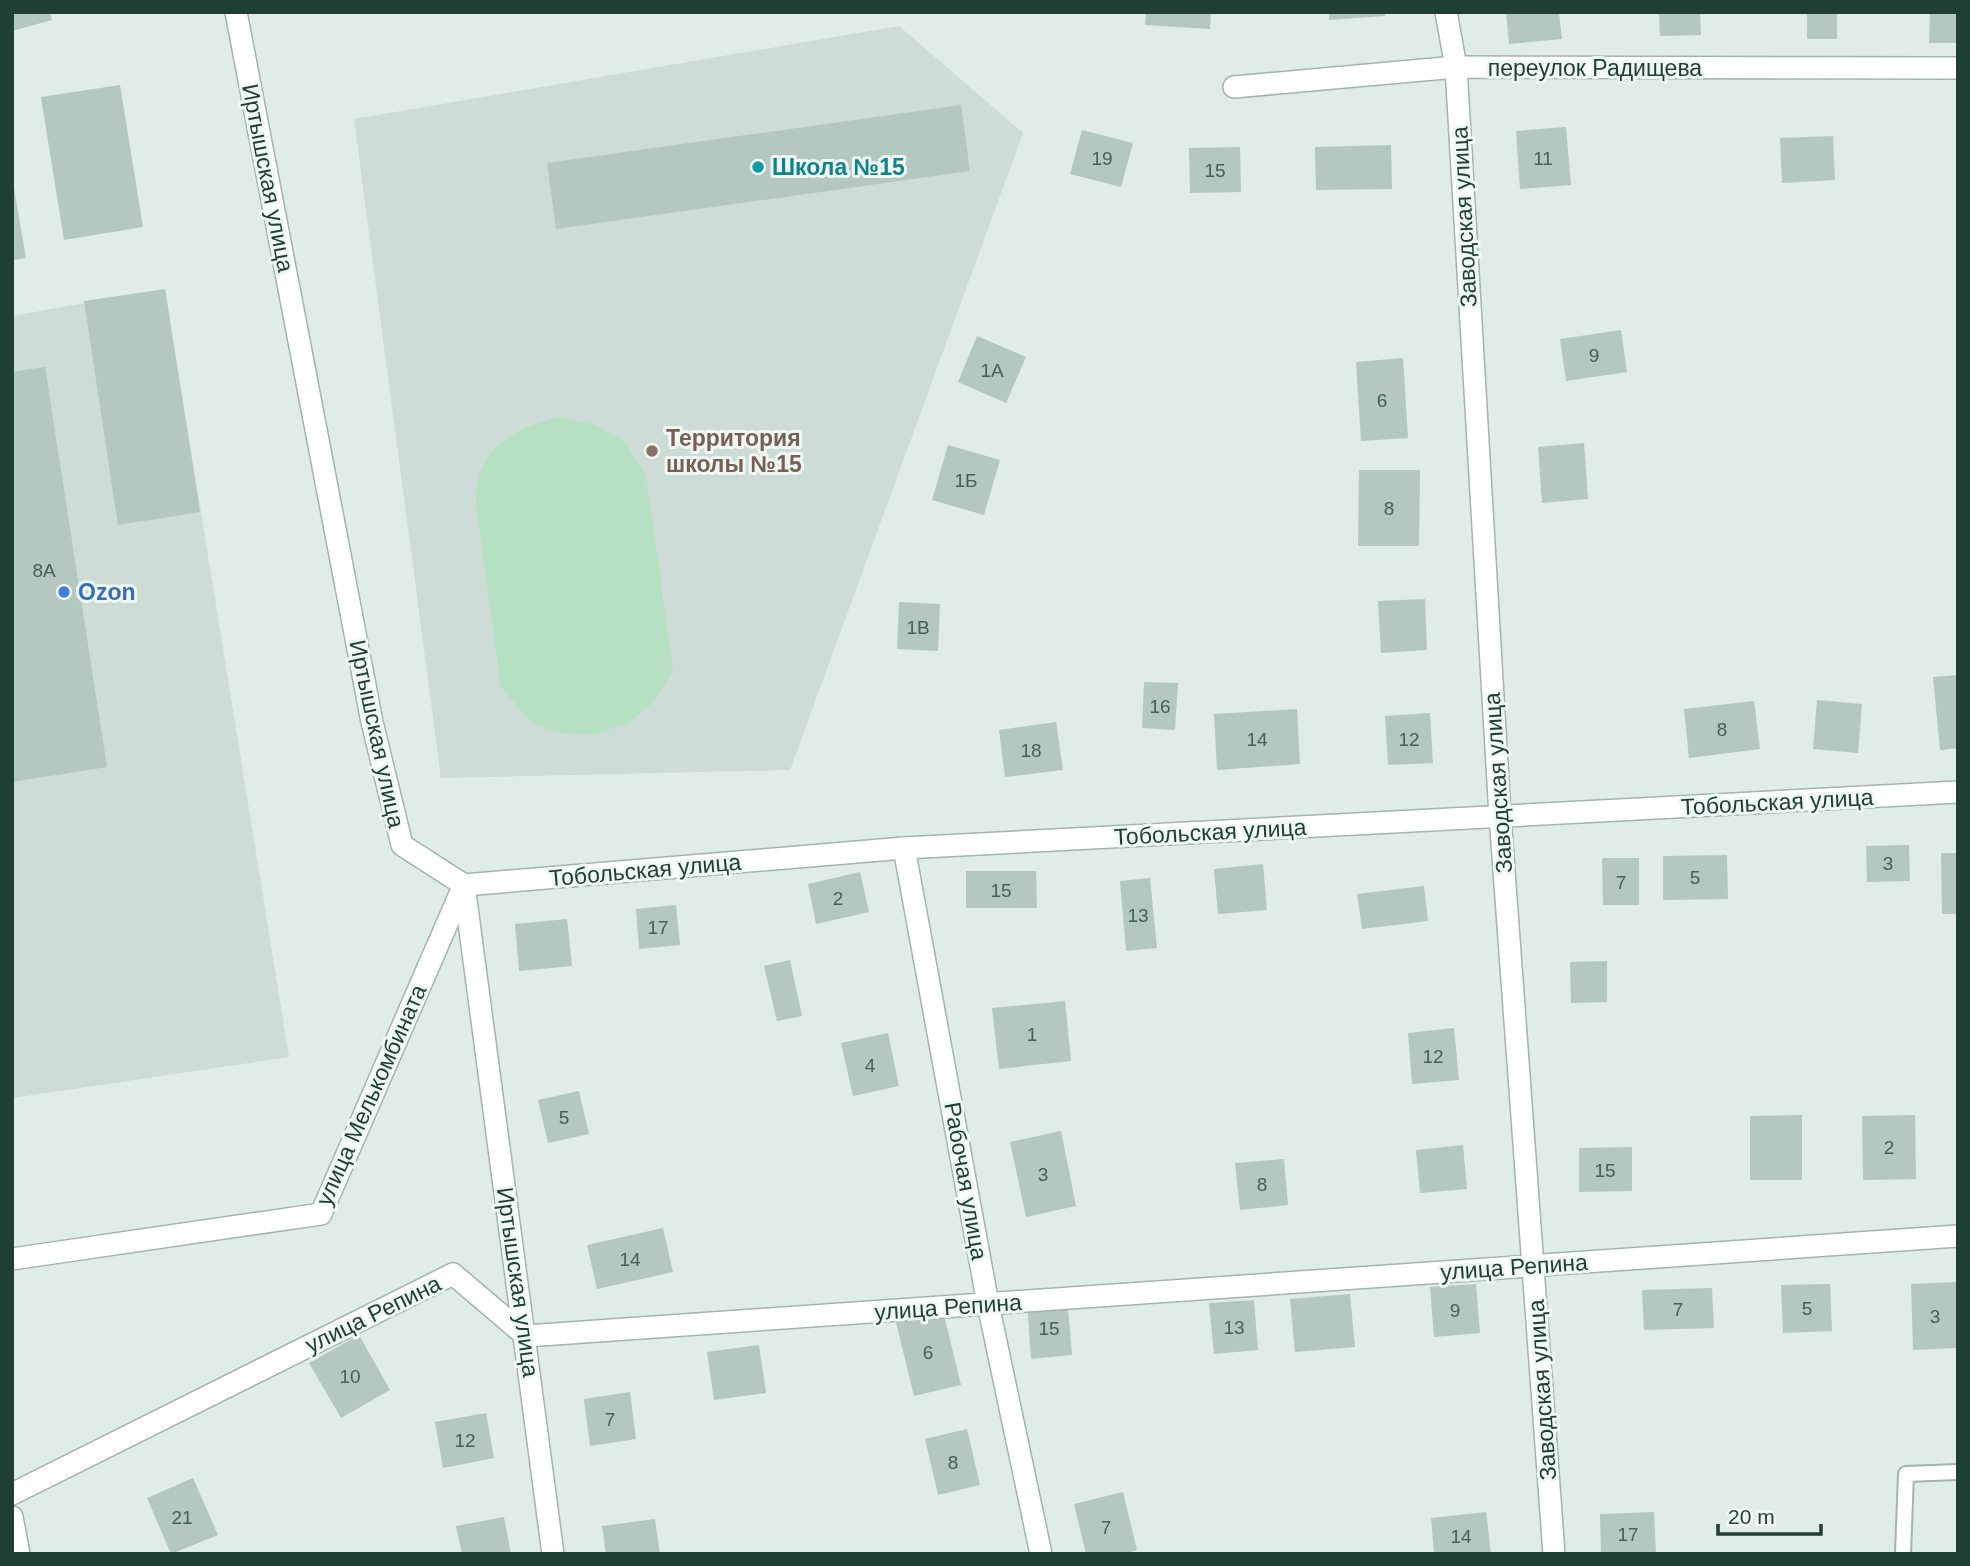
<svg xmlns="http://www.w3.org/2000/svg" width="1970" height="1566" font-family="Arial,sans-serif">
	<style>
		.built { fill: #cddcd6 }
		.green { fill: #b5e0c2 }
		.building { fill: #b4c7c0 }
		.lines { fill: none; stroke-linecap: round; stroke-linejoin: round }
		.service-casing { stroke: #a1b4ae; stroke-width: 18 }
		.minor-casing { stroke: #a1b4ae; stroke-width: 24 }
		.service { stroke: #fff; stroke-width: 14 }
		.minor { stroke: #fff; stroke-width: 21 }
		.culture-dot { fill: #0f9aa8; stroke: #f0f8f4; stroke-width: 2.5 }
		.education-dot { fill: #8d6e63; stroke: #f0f8f4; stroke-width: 2.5 }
		.shop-dot { fill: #3f7fe0; stroke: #f0f8f4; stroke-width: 2.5 }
		.labels { text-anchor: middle; stroke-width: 6; stroke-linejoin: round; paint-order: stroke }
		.number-label { font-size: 19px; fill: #446058 }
		.street-label { font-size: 23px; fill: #1e3e36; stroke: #f0f8f4 }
		.culture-label { font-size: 23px; font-weight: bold; fill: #0d838f; stroke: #f0f8f4; text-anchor: start }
		.education-label { font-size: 23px; font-weight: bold; fill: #785e54; stroke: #f0f8f4; text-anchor: start }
		.shop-label { font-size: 23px; font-weight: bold; fill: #366cbe; stroke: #f0f8f4; text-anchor: start }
	</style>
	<rect width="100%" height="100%" fill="#dfece7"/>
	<g class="built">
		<polygon points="899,26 1023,133 790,770 441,778 354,119"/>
		<polygon points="165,289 289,1057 12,1098 12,316"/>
	</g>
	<path class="green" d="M 556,417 L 596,425 L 623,440 L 646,475 L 673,671 L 655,701 L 630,722 L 596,734 L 561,733 L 532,723 L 501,687 L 476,503 C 476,448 509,432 556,417 Z"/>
	<g class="building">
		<polygon points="12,12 50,12 52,20 12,31"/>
		<polygon points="1146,12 1211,12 1210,29 1145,25"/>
		<polygon points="1329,12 1384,12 1385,16 1329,20"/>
		<polygon points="1506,12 1559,12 1562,39 1509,44"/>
		<polygon points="1659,12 1700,12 1701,35 1660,36"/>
		<rect x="1807" y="12" width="30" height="27"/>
		<polygon points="1930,12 1958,12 1958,43 1929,43"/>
		<polygon points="120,85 143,227 64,240 41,97"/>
		<polygon points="961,105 970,171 556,229 547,163"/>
		<polygon points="1566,127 1571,185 1520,189 1516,131"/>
		<polygon points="1082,130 1133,143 1121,187 1070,174"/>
		<polygon points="1833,136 1835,180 1782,183 1780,138"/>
		<polygon points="1391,145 1392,189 1316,190 1315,147"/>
		<polygon points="1240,147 1241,192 1190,193 1189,148"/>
		<polygon points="12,177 26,258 12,260"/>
		<polygon points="165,289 200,512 118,525 84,301"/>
		<polygon points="1621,330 1627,372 1566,381 1560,339"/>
		<polygon points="977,336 1026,357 1006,403 958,382"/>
		<polygon points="1403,358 1408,438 1361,441 1356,362"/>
		<polygon points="45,367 107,767 12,782 12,372"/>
		<polygon points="1584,443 1588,499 1542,503 1538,447"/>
		<polygon points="948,445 1000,460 984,515 932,500"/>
		<polygon points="1359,470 1420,470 1419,546 1358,546"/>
		<polygon points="1425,599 1427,650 1381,653 1378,601"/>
		<polygon points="899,602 940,604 938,651 897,649"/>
		<polygon points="1958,675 1958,748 1940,750 1933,677"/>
		<polygon points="1144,682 1178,683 1175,730 1142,728"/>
		<polygon points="1817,700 1862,704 1858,753 1813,749"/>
		<polygon points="1754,701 1760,749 1689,758 1684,709"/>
		<polygon points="1297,709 1300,764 1217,770 1214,714"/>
		<polygon points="1430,713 1433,763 1388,765 1385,716"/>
		<polygon points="1056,722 1063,770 1005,777 999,730"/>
		<polygon points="1909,845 1910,881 1867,882 1866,846"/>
		<polygon points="1941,853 1958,853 1958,914 1942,914"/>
		<polygon points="1727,855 1728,899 1663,900 1663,856"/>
		<polygon points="1602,858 1639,858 1639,905 1603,905"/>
		<polygon points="1263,864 1267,910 1218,914 1214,869"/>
		<polygon points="966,871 1036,871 1037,908 966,908"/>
		<polygon points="860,872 869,912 816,924 808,884"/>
		<polygon points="1150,878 1157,948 1126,951 1120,881"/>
		<polygon points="1424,886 1428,921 1362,929 1357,894"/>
		<polygon points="676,905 680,945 639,949 636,909"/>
		<polygon points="567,919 572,966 519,971 515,924"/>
		<polygon points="790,960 802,1016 777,1021 764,966"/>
		<polygon points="1607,961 1607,1002 1571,1003 1570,962"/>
		<polygon points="1065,1001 1071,1061 999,1069 992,1008"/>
		<polygon points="1454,1028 1459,1080 1412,1084 1408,1033"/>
		<polygon points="888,1033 899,1086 853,1096 841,1043"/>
		<polygon points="579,1091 589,1134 548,1143 538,1100"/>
		<polygon points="1802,1115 1802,1180 1750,1180 1750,1116"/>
		<polygon points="1915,1115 1916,1179 1863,1180 1862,1116"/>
		<polygon points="1061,1131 1076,1206 1026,1217 1010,1142"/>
		<polygon points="1463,1145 1467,1189 1420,1193 1416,1150"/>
		<polygon points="1632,1147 1632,1191 1579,1192 1579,1148"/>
		<polygon points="1284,1159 1288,1205 1240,1210 1235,1163"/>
		<polygon points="663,1228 673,1272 597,1289 587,1245"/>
		<polygon points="1958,1282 1958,1348 1913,1350 1911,1284"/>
		<polygon points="1476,1284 1480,1333 1434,1337 1430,1287"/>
		<polygon points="1830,1284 1832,1331 1783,1333 1781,1285"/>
		<polygon points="1712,1288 1714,1328 1644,1330 1642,1290"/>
		<polygon points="1350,1294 1355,1347 1295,1352 1290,1299"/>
		<polygon points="1067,1297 1072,1355 1031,1359 1027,1301"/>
		<polygon points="1254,1300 1258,1350 1214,1354 1209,1303"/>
		<polygon points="942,1307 961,1385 914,1396 895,1318"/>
		<polygon points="359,1335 390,1390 341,1418 309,1363"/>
		<polygon points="759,1345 766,1393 714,1400 707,1352"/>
		<polygon points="630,1392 636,1439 590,1446 584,1399"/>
		<polygon points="486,1413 494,1458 443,1468 435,1422"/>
		<polygon points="967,1429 980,1485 938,1495 925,1439"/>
		<polygon points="193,1478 218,1535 171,1554 147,1498"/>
		<polygon points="1123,1492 1137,1550 1123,1554 1086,1554 1074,1504"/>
		<polygon points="1486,1512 1491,1554 1434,1554 1431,1518"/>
		<polygon points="1654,1512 1656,1554 1601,1554 1600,1514"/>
		<polygon points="504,1517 511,1554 462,1554 456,1526"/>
		<polygon points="655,1519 660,1554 606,1554 602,1526"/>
	</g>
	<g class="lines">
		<g class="service-casing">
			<polyline id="service" points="1903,1554 1906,1474 1958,1472"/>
		</g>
		<g class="minor-casing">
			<g id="minor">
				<polyline points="236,12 372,722 402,845 464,885 553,1554"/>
				<polyline points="1446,12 1456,67 1500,816 1554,1554"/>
				<polyline points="1234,87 1456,67 1958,68"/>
				<polyline points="904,848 988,1304 1041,1554"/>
				<polyline points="464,885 904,848 1958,792"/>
				<polyline points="12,1259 321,1214 463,887"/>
				<polyline points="12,1494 453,1274 526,1336 1958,1236"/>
				<polyline points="12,1517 19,1554"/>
			</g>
		</g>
		<use href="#service" class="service"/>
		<use href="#minor" class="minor"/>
	</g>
	<circle class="culture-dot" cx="758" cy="167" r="7"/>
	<circle class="education-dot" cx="652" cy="451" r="7"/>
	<circle class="shop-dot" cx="64" cy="592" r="7"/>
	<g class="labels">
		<g class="number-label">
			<text x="1102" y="165">19</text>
			<text x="1543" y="165">11</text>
			<text x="1215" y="177">15</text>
			<text x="1594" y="362">9</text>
			<text x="992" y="377">1А</text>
			<text x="1382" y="407">6</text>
			<text x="966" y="487">1Б</text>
			<text x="1389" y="515">8</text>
			<text x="44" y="577">8А</text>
			<text x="918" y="634">1В</text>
			<text x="1160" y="713">16</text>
			<text x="1722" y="736">8</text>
			<text x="1257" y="746">14</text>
			<text x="1409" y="746">12</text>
			<text x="1031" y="757">18</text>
			<text x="1888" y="870">3</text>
			<text x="1695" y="884">5</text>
			<text x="1621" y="889">7</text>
			<text x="1001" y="897">15</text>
			<text x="838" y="905">2</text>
			<text x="1138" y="922">13</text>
			<text x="658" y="934">17</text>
			<text x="1032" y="1041">1</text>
			<text x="1433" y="1063">12</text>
			<text x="870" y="1072">4</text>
			<text x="564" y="1124">5</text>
			<text x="1889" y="1154">2</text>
			<text x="1605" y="1177">15</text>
			<text x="1043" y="1181">3</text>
			<text x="1262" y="1191">8</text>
			<text x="630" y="1266">14</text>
			<text x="1807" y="1315">5</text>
			<text x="1678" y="1316">7</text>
			<text x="1455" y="1317">9</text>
			<text x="1935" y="1323">3</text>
			<text x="1234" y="1334">13</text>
			<text x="1049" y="1335">15</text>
			<text x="928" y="1359">6</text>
			<text x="350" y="1383">10</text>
			<text x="610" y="1426">7</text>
			<text x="465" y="1447">12</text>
			<text x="953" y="1469">8</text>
			<text x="182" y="1524">21</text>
			<text x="1106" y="1534">7</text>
			<text x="1628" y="1541">17</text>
			<text x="1461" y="1543">14</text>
		</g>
		<g class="street-label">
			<text x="1595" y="76">переулок Радищева</text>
			<text transform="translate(268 178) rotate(79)" y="8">Иртышская улица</text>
			<text transform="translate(1464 217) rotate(-93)" y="8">Заводская улица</text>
			<text transform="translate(377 734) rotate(78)" y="8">Иртышская улица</text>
			<text transform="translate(1498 783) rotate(-94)" y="8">Заводская улица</text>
			<text transform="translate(1777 802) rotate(-3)" y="8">Тобольская улица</text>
			<text transform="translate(1210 832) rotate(-3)" y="8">Тобольская улица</text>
			<text transform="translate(645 870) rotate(-5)" y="8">Тобольская улица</text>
			<text transform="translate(371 1095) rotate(-66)" y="8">улица Мелькомбината</text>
			<text transform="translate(966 1181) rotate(80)" y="8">Рабочая улица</text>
			<text transform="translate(1514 1267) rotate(-4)" y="8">улица Репина</text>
			<text transform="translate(518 1282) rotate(82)" y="8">Иртышская улица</text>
			<text transform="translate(948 1307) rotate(-4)" y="8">улица Репина</text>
			<text transform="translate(373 1314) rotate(-26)" y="8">улица Репина</text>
			<text transform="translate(1542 1390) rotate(-94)" y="8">Заводская улица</text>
		</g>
		<g class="culture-label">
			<text x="772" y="175">Школа №15</text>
		</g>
		<g class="education-label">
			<text x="666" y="446">Территория<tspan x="666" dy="26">школы №15</tspan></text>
		</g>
		<g class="shop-label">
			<text x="78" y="600">Ozon</text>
		</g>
	</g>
	<rect width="1970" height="1566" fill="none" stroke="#1e3e36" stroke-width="28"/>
	<path d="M1718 1524v10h103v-10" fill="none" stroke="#1e3e36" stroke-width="3.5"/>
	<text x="1728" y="1524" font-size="21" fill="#1e3e36" stroke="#f0f8f4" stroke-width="5" paint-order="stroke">20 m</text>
</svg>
